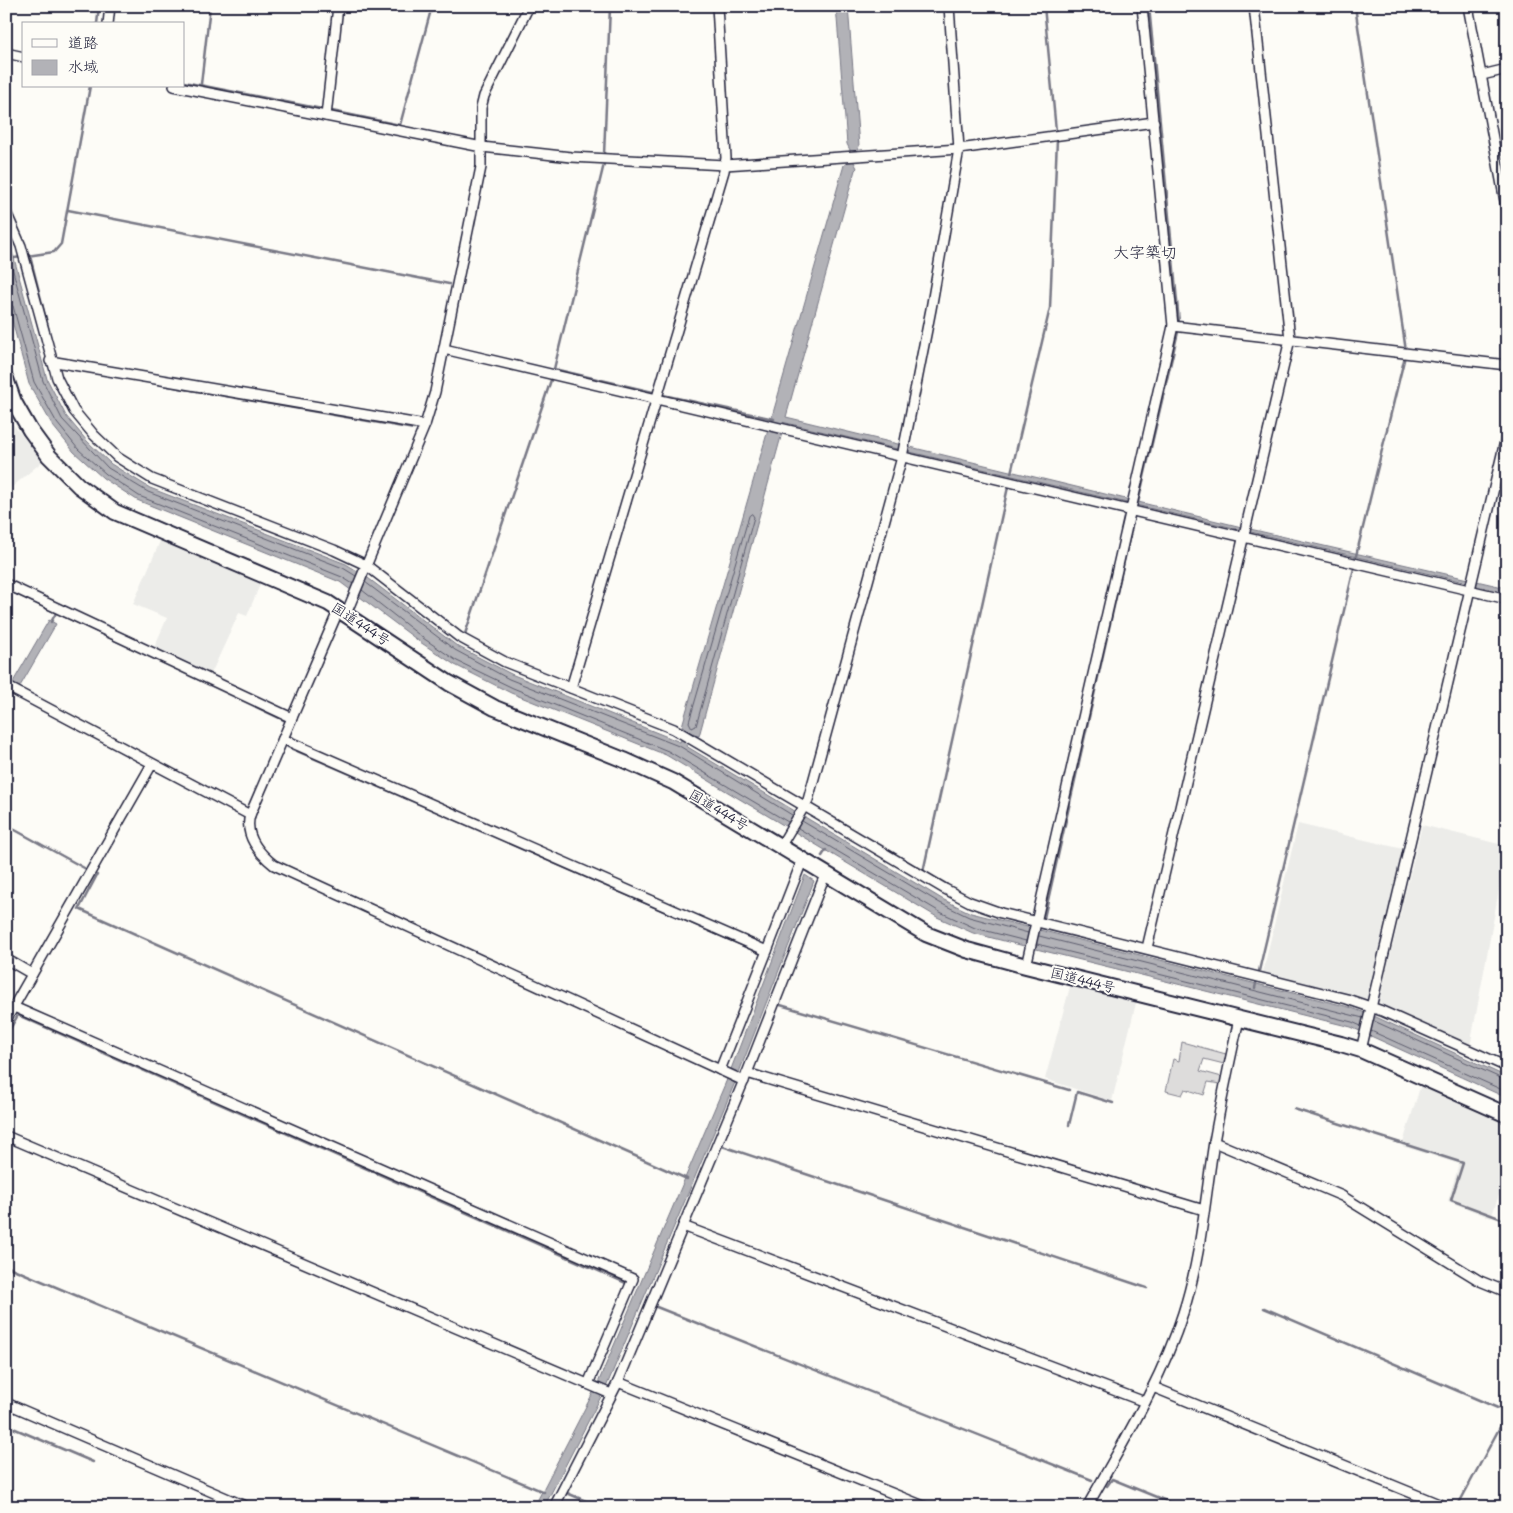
<svg xmlns="http://www.w3.org/2000/svg" width="1513" height="1513" font-family="Mali,'Klee One',sans-serif">
	<style>
		.built { fill: #ecece9 }
		.green { fill: #dddcdb; stroke: #807f8b }
		.water { fill: #b2b2b7; stroke: #787885 }
		.lines { fill: none; stroke-linecap: round; stroke-linejoin: round }
		.shore { stroke: #5c5c6d; stroke-width: 1 }
		.stream { stroke: #787885; stroke-width: 2.5 }
		.minor-casing { stroke: #22223b; stroke-width: 12 }
		.highway-casing { stroke: #22223b; stroke-width: 18 }
		.minor { stroke: #fdfcf7; stroke-width: 9 }
		.highway { stroke: #fdfcf7; stroke-width: 14 }
		.labels { text-anchor: middle; stroke-width: 4; stroke-linejoin: round; paint-order: stroke }
		.street-label { font-size: 14px; fill: #22223b; stroke: #fdfcf7 }
		.quarter-label { font-size: 16px; fill: #22223b; stroke: #fdfcf7 }
	</style>
	<rect width="100%" height="100%" fill="#fdfcf7"/>
	<filter id="ink" filterUnits="userSpaceOnUse"><feTurbulence type="fractalNoise" baseFrequency=".02" numOctaves="2"/><feDisplacementMap in="SourceGraphic" scale="10" xChannelSelector="R" yChannelSelector="G"/><feConvolveMatrix kernelMatrix="1 2 1 2 8 2 1 2 1" color-interpolation-filters="sRGB"/></filter>
	<g filter="url(#ink)">
		<g class="built">
			<polygon points="6,416 43,461 6,492"/>
			<polygon points="161,539 261,582 247,616 239,613 210,676 153,650 167,618 133,604"/>
			<polygon points="1298,824 1403,849 1370,995 1364,1001 1263,972"/>
			<polygon points="1422,825 1507,846 1470,1047 1385,1010 1379,1001"/>
			<polygon points="1071,983 1137,999 1112,1101 1045,1079"/>
			<polygon points="1421,1084 1507,1123 1507,1172 1491,1218 1448,1201 1459,1164 1402,1146"/>
		</g>
		<polygon class="green" points="1182,1042 1226,1054 1224,1064 1204,1059 1200,1071 1222,1077 1220,1084 1208,1082 1204,1095 1185,1089 1182,1095 1166,1091 1173,1059 1179,1061"/>
		<g class="water">
			<polygon points="836,6 848,6 859,146 854,162 857,168 855,170 786,417 1250,529 1507,588 1507,594 1477,587 1477,585 782,422 779,432 782,433 699,736 693,733 686,746 942,899 971,913 1349,1007 1376,1017 1507,1077 1507,1098 1351,1027 1008,942 973,933 937,917 666,755 511,693 455,665 420,642 340,582 137,500 103,478 74,452 53,426 29,384 6,298 6,229 47,379 66,416 87,441 111,464 150,488 346,564 364,575 457,646 511,674 680,742 687,729 682,726 768,430 772,430 774,421 771,420 844,165 848,162 850,150 847,144"/>
			<polygon points="49,620 56,624 19,688 15,686 6,704 6,694"/>
			<polygon points="805,875 814,881 736,1080 607,1385 544,1507 534,1507 598,1383 728,1077"/>
		</g>
		<g class="lines">
			<g class="shore">
				<polyline points="6,245 43,381 62,419 108,468 148,492 343,568 356,576"/>
				<polyline points="6,301 13,306 34,382 57,423 78,449 106,474 139,496 342,577 353,584"/>
				<polygon points="752,514 754,517 696,726 692,728 689,722 749,516"/>
				<polyline points="365,582 455,650 509,679 681,747 792,815"/>
				<polyline points="362,590 423,638 457,661 513,688 668,751 788,822"/>
				<polyline points="802,821 940,903 969,917 1028,933"/>
				<polyline points="798,828 940,912 975,928 1026,941"/>
				<polyline points="1039,936 1363,1018"/>
				<polyline points="1037,944 1352,1022 1361,1026"/>
				<polyline points="1374,1021 1507,1081"/>
				<polyline points="1371,1031 1507,1092"/>
			</g>
			<g class="stream">
				<polyline points="1044,6 1056,131"/>
				<polyline points="1149,6 1179,322"/>
				<polyline points="1355,6 1406,351"/>
				<polyline points="97,24 99,6"/>
				<polyline points="184,82 322,109"/>
				<polyline points="201,84 210,6"/>
				<polyline points="332,111 400,125 432,6"/>
				<polyline points="604,155 610,6"/>
				<polyline points="604,164 554,369 653,392"/>
				<polyline points="68,210 449,284"/>
				<polyline points="27,256 54,252 61,244 90,86"/>
				<polyline points="30,256 49,331"/>
				<polyline points="6,259 22,257"/>
				<polyline points="157,384 414,429"/>
				<polyline points="663,395 774,419"/>
				<polyline points="1011,473 1050,308 1057,139"/>
				<polyline points="1138,503 1178,332"/>
				<polyline points="1355,560 1405,356"/>
				<polyline points="6,589 286,721"/>
				<polyline points="51,622 56,613"/>
				<polyline points="465,634 551,380"/>
				<polyline points="288,747 760,953"/>
				<polyline points="6,825 86,869"/>
				<polyline points="822,856 826,850"/>
				<polyline points="923,872 1008,487"/>
				<polyline points="97,875 79,909 687,1179"/>
				<polyline points="1044,918 1134,517"/>
				<polyline points="1255,988 1354,568"/>
				<polyline points="777,1004 1069,1090"/>
				<polyline points="6,1036 18,1015 626,1283"/>
				<polyline points="1294,1109 1463,1163 1451,1200 1507,1221"/>
				<polyline points="1069,1125 1077,1092 1113,1103"/>
				<polyline points="722,1146 1147,1288"/>
				<polyline points="6,1266 544,1492"/>
				<polyline points="654,1306 1092,1480"/>
				<polyline points="1264,1308 1507,1412"/>
				<polyline points="6,1425 93,1462"/>
				<polyline points="1107,1486 1112,1479 1181,1507"/>
				<polyline points="567,1493 600,1507"/>
				<polyline points="1457,1507 1507,1414"/>
			</g>
			<g class="minor-casing">
				<g id="minor">
					<polyline points="1468,6 1507,212"/>
					<polyline points="108,24 110,6"/>
					<polyline points="6,53 24,57"/>
					<polyline points="1482,75 1507,69"/>
					<polyline points="174,86 482,147 571,157 725,165 959,149 1154,122"/>
					<polyline points="326,116 338,6"/>
					<polyline points="6,212 21,246 57,378 74,411 94,435 117,457 152,479 334,550 366,565 459,637 505,662 674,729 945,889 970,902 1001,913 1347,999 1382,1011 1507,1067"/>
					<polyline points="1173,326 1507,365"/>
					<polyline points="444,349 1507,599"/>
					<polyline points="50,361 425,425"/>
					<polyline points="6,584 292,718"/>
					<path d="M 339,609 L 250,815 C 244,835 259,853 274,865 L 744,1081"/>
					<polyline points="346,614 425,425 435,392 481,167 481,108 484,96 529,6"/>
					<polyline points="6,686 250,815"/>
					<polyline points="571,688 724,171 726,158 717,6"/>
					<polyline points="283,739 767,951 802,861"/>
					<polyline points="780,847 808,800 902,457 931,309 959,149 949,6"/>
					<polyline points="1147,948 1290,339 1254,6"/>
					<polyline points="6,959 32,974"/>
					<polyline points="1026,966 1173,326 1142,6"/>
					<polyline points="14,1007 633,1279 588,1384"/>
					<polyline points="6,1020 152,764"/>
					<polyline points="1361,1050 1507,433"/>
					<polyline points="720,1070 767,951"/>
					<polyline points="747,1073 1204,1210"/>
					<polyline points="6,1136 611,1394"/>
					<polyline points="1214,1142 1342,1196 1480,1281 1507,1292"/>
					<polyline points="683,1226 1145,1402"/>
					<polyline points="618,1382 926,1507"/>
					<polyline points="1153,1387 1446,1507"/>
					<polyline points="6,1403 247,1507"/>
					<polyline points="554,1507 618,1382 747,1073 825,875"/>
					<path d="M 1087,1507 C 1122,1444 1161,1382 1183,1313 C 1201,1258 1205,1199 1214,1142 C 1221,1101 1230,1060 1239,1019"/>
				</g>
			</g>
			<g class="highway-casing">
				<polyline id="highway" points="6,379 14,402 30,430 49,456 79,486 115,512 328,603 449,683 495,708 624,760 673,782 926,934 967,950 1026,966 1341,1044 1361,1050 1507,1115"/>
			</g>
			<use href="#minor" class="minor"/>
			<use href="#highway" class="highway"/>
		</g>
	</g>
	<g class="labels">
		<g class="street-label">
			<text transform="translate(361 624) rotate(33)" y="5">国道444号</text>
			<text transform="translate(719 810) rotate(31)" y="5">国道444号</text>
			<text transform="translate(1083 980) rotate(14)" y="5">国道444号</text>
		</g>
		<g class="quarter-label">
			<text x="1145" y="258">大字築切</text>
		</g>
	</g>
	<rect width="1513" height="1513" fill="none" stroke="#fdfcf7" stroke-width="25"/>
	<rect x="12" y="12" width="1488" height="1488" fill="none" stroke="#22223b" stroke-width="2" filter="url(#ink)"/>
	<rect x="22" y="22" width="162" height="65" fill="#fdfcf7" stroke="#a5a5ac"/>
	<rect x="32" y="39" width="25" height="8" fill="#fdfcf7" stroke="#a5a5ac"/>
	<text x="68" y="48" font-size="15" fill="#22223b">道路</text>
	<rect x="32" y="60" width="25" height="15" fill="#b2b2b7" stroke="#a5a5ac"/>
	<text x="68" y="72" font-size="15" fill="#22223b">水域</text>
</svg>
